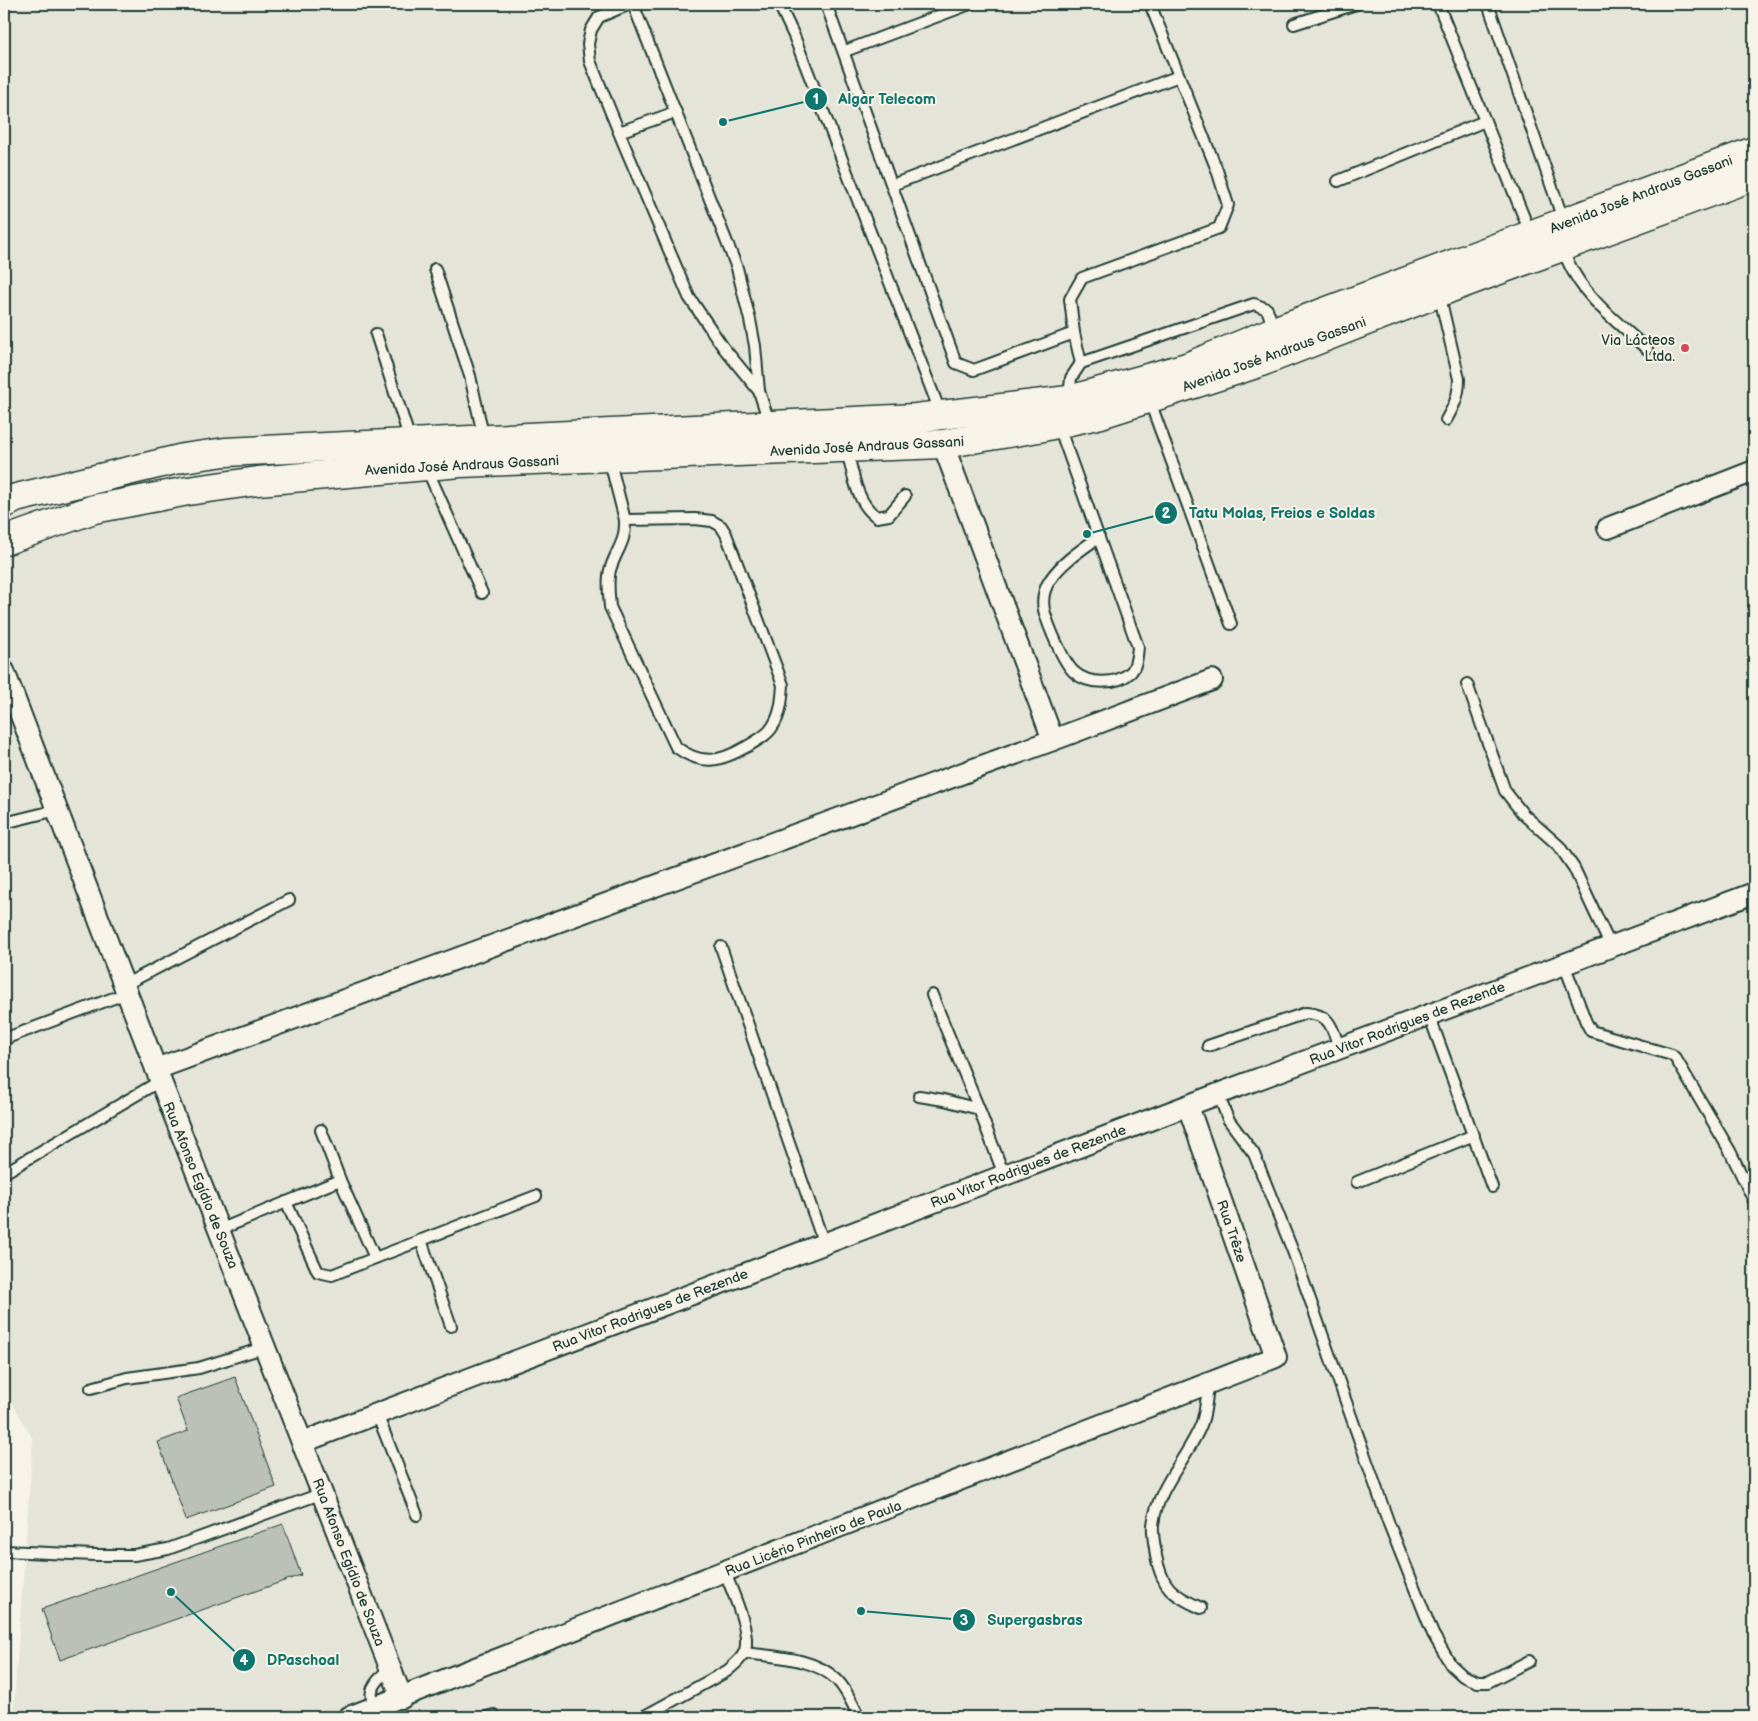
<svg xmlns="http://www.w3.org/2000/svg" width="1758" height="1721" font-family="'Balsamiq Sans',sans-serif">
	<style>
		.built { fill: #e5e4d9 }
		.building { fill: #bbc1b6; stroke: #1f3d34 }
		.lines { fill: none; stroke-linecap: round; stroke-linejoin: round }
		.lane-casing { stroke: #1f3d34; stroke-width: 14 }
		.street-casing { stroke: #1f3d34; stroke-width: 24 }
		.secondary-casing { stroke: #1f3d34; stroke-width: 31 }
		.lane { stroke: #f7f3e8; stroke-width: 10 }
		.street { stroke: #f7f3e8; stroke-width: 20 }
		.secondary { stroke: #f7f3e8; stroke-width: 28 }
		.poi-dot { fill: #d1495b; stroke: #f7f3e8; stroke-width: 2 }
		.labels { text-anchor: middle; stroke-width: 4; stroke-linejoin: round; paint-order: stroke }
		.street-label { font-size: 14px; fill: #1f3d34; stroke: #f7f3e8 }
		.poi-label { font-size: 14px; fill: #1f3d34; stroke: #f7f3e8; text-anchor: end }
		.leader { fill: none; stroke: #0f766e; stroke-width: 2 }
		.callout-dot { fill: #0f766e; stroke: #f7f3e8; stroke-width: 2 }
		.mark-label { font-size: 15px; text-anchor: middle; font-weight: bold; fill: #fff }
		.callout-label { font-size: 15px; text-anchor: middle; font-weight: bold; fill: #0f766e; stroke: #f7f3e8; stroke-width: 4; stroke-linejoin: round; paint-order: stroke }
	</style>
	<rect width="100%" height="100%" fill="#f7f3e8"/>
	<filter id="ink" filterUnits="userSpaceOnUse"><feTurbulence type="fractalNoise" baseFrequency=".02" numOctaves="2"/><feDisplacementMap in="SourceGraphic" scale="10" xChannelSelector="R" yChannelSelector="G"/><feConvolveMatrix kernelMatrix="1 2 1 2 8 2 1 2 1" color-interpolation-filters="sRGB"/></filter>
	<g filter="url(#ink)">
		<polygon class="built" points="4,4 1754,4 1754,1717 13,1717 33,1439 4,1389"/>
		<g class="building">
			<polygon points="235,1377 276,1487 186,1520 158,1442 188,1431 176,1398"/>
			<polygon points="283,1524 301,1575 60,1660 42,1609"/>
		</g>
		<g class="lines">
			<g class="lane-casing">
				<g id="lane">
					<polyline points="630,4 599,17 591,30 588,44 590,61 623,142 689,297 723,347 759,391"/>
					<polyline points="633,4 737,268 750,320 755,346 759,391 770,425"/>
					<polyline points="779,4 794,36 941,414"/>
					<polyline points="826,4 956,363 974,370 1074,333"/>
					<polyline points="1438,4 1531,235"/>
					<polyline points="1488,4 1564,222"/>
					<polyline points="1294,24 1356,4"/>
					<polyline points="845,51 970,4"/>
					<polyline points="619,132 676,112"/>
					<polyline points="1338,181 1485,121"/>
					<polyline points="892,185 1179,76"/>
					<path d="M 1562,248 C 1566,257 1569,265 1574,273 C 1591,303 1622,326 1647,349"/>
					<polyline points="435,269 470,376 484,439"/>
					<path d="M 1439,293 L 1459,379 C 1459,396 1454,406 1446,420"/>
					<polyline points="376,334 411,443"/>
					<polyline points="1081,363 1074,333 1070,299 1082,278 1219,228 1228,205 1217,170 1150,4"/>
					<polyline points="1069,397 1071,378 1081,363 1254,304 1267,309 1274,329"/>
					<polyline points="1149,399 1231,624"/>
					<path d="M 1058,424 L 1138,647 C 1137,655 1137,665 1131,672 C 1117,685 1088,685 1074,672 C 1063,662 1048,625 1044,610 C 1042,600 1044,589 1050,580 C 1062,562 1081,550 1099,537"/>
					<path d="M 847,450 C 853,473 856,503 877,517 L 889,515 L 905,496"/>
					<path d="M 609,458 L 625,520 C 626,543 616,550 610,570 C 607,582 609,595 610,607 L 676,747 C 701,766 720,762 746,747 C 756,741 767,736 773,726 C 781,714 782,699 783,685 L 726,534 L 721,526 L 712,521 L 695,519 L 625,520"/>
					<polyline points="427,469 482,593"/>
					<polyline points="1467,684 1505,791 1523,814 1559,846 1574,868 1611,947"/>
					<polyline points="4,823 57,810"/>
					<polyline points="721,947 824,1244"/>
					<polyline points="1564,964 1586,1022 1591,1031 1672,1055 1676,1059 1730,1151 1754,1201"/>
					<polyline points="124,985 289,900"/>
					<polyline points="932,995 979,1109 1004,1175"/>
					<polyline points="1429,1015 1492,1187"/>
					<polyline points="4,1039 127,993"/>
					<path d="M 1208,1046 L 1306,1013 C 1332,1015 1331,1027 1340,1049"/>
					<polyline points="1218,1094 1228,1119 1254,1154 1294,1254 1389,1524 1433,1634 1451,1665 1463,1676 1478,1682 1488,1682 1529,1661"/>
					<polyline points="919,1096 944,1100 979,1109"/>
					<polyline points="321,1130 340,1180"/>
					<polyline points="4,1173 160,1081"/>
					<polyline points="1357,1182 1474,1135"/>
					<polyline points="286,1202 318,1272 332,1275 375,1258"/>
					<polyline points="219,1230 340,1180 375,1258 536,1196"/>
					<polyline points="421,1240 451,1326"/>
					<polyline points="91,1388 127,1378 199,1368 266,1347"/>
					<polyline points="377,1414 417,1515"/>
					<polyline points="4,1551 94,1555 134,1555 168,1549 323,1493"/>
					<path d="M 1201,1608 C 1172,1595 1162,1587 1156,1556 C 1155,1546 1152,1535 1153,1525 C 1157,1487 1187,1459 1201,1425 C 1206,1412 1207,1397 1208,1383"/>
					<path d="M 744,1653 C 774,1657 814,1657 837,1680 C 847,1690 853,1705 859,1717"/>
					<path d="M 382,1717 C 363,1693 372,1687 390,1667"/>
					<polyline points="487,1717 494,1715"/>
					<path d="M 643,1717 L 727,1671 C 734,1665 742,1659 745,1651 C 751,1630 732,1592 725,1572"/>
				</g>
			</g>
			<g class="street-casing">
				<g id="street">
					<polyline points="943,444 1053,740"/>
					<polyline points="1608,528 1754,471"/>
					<polyline points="4,671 156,1069 402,1698"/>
					<polyline points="156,1069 1053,740 1212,680"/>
					<polyline points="303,1442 1218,1094 1754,893"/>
					<polyline points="349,1717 1276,1357 1188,1106"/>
				</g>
			</g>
			<g class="secondary-casing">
				<g id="secondary">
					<polyline points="4,504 16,498 183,458 225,452 916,418 1069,400 1187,367 1274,331 1754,151"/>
					<polyline points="4,541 94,509 188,491 258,481 460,463 943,444 1038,428 1101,414 1256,364 1456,286 1754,176"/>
				</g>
			</g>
			<use href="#lane" class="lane"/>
			<use href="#street" class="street"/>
			<use href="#secondary" class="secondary"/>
		</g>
	</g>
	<circle class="poi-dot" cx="1685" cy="348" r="5"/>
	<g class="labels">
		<g class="street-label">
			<text transform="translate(1641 194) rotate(-21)" y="5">Avenida José Andraus Gassani</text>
			<text transform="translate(1274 354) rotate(-20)" y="5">Avenida José Andraus Gassani</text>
			<text transform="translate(867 446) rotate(-3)" y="5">Avenida José Andraus Gassani</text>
			<text transform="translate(462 465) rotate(-3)" y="5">Avenida José Andraus Gassani</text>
			<text transform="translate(1407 1023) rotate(-21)" y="5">Rua Vitor Rodrigues de Rezende</text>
			<text transform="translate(1028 1166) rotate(-21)" y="5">Rua Vitor Rodrigues de Rezende</text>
			<text transform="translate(201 1185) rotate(68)" y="5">Rua Afonso Egídio de Souza</text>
			<text transform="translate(1232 1231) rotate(71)" y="5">Rua Trêze</text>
			<text transform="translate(650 1310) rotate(-21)" y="5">Rua Vitor Rodrigues de Rezende</text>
			<text transform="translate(813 1538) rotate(-21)" y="5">Rua Licério Pinheiro de Paula</text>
			<text transform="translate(349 1562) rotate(69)" y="5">Rua Afonso Egídio de Souza</text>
		</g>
		<g class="poi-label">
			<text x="1675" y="345">Via Lácteos<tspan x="1675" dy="16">Ltda.</tspan></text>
		</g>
	</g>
	<path class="leader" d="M723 122L816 99M1087 534L1166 513M861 1611L964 1620M171 1592L244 1660"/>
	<g class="callout-dot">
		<circle cx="723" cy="122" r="5"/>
		<circle cx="1087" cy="534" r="5"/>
		<circle cx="861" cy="1611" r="5"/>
		<circle cx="171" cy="1592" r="5"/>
		<circle cx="816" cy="99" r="12"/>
		<circle cx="1166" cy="513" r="12"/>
		<circle cx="964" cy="1620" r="12"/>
		<circle cx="244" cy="1660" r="12"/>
	</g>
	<g class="mark-label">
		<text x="816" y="104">1</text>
		<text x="1166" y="518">2</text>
		<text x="964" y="1625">3</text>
		<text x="244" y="1665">4</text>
	</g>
	<g class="callout-label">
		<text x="887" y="104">Algar Telecom</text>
		<text x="1282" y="518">Tatu Molas, Freios e Soldas</text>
		<text x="1035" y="1625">Supergasbras</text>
		<text x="303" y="1665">DPaschoal</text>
	</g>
	<rect width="1758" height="1721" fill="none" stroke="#f7f3e8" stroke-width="20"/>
	<rect x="10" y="10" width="1738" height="1701" fill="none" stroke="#1f3d34" stroke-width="2" filter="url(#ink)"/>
</svg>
